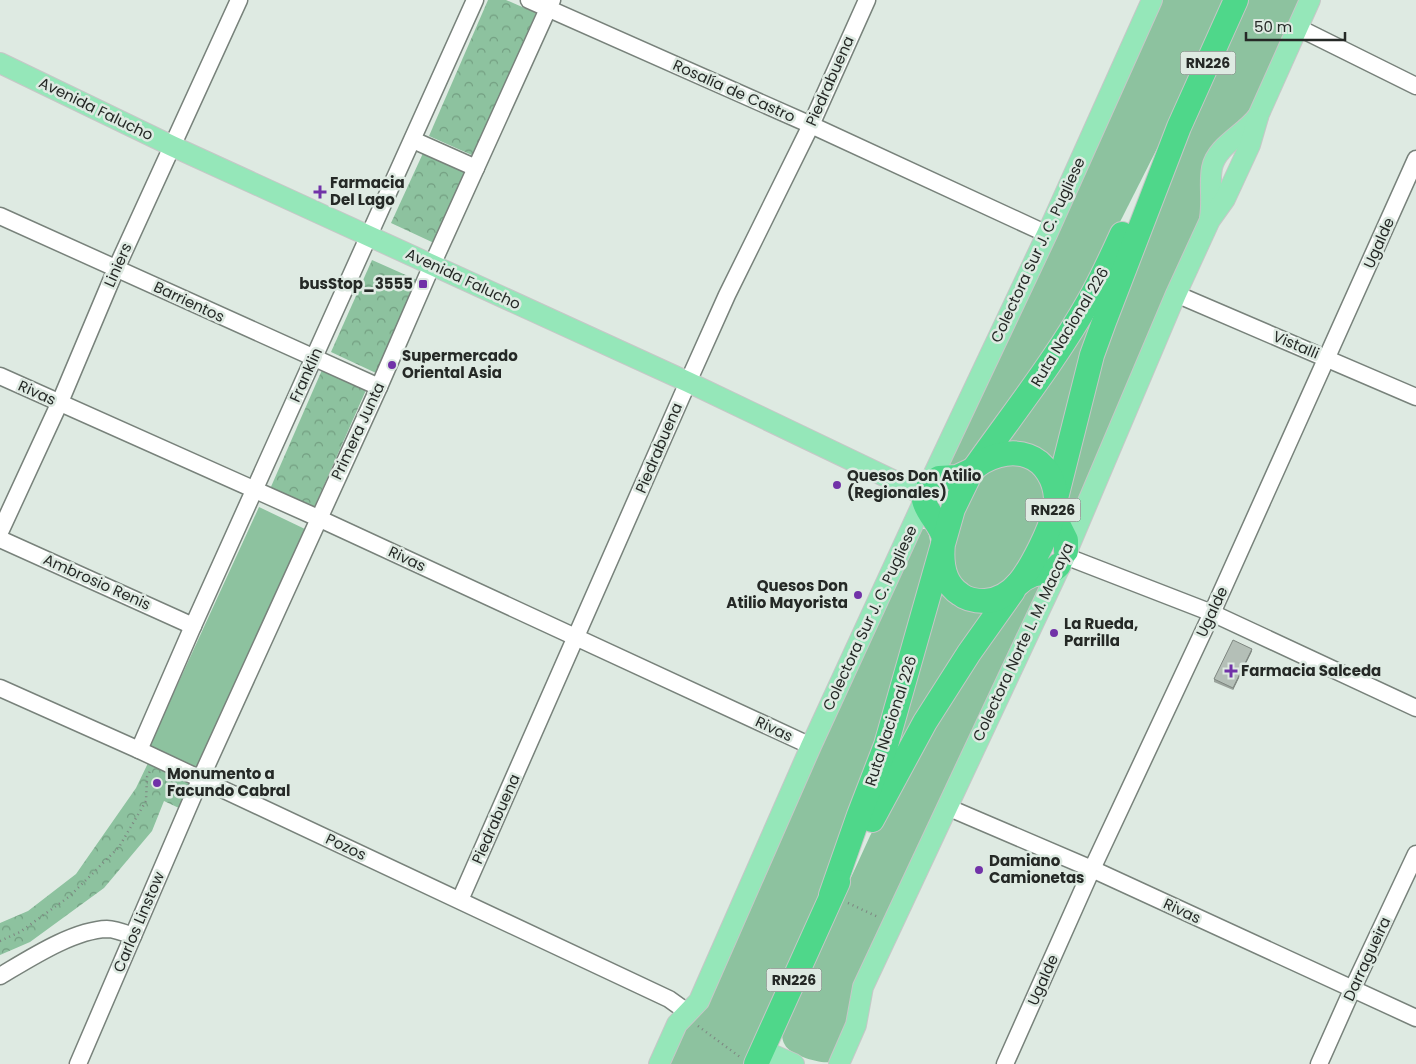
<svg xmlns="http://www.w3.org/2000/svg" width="1416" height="1064" font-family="Poppins,sans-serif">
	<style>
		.grass { fill: #8dc29f }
		.park { fill: url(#park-crowns) }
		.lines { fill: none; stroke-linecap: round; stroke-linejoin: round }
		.minor-casing { stroke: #78827b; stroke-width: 19 }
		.major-casing { stroke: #c6c7c7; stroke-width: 22 }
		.highway-casing { stroke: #c6c7c7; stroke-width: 26 }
		.path { stroke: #7d8580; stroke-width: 2.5; stroke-dasharray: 1 4; stroke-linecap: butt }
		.minor { stroke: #fff; stroke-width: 16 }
		.major { stroke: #95e7b9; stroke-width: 20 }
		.highway { stroke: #4fd78a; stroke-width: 24 }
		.wall { fill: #9ba49d }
		.shaded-wall { fill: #7e8680 }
		.building { fill: #b4bfb7; stroke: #7e8680 }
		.poi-dot { fill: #7132a8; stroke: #deeae2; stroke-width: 2 }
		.labels { text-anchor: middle; stroke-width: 5; stroke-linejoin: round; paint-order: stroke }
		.shield { fill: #deeae2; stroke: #5c635e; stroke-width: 1 }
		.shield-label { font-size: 14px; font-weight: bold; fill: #252926 }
		.street-label { font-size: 15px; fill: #252926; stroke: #deeae2 }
		.poi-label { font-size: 15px; font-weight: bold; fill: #252926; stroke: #deeae2; text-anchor: start }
	</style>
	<defs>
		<pattern id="park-crowns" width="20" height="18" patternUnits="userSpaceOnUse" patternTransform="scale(1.25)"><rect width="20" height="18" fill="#8dc29f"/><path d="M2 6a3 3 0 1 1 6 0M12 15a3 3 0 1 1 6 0" fill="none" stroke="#739e81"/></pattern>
	</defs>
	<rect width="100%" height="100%" fill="#deeae2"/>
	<g class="grass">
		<polygon points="1158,0 1226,0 1172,119 1076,309 976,456 952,468 949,464"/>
		<polygon points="1247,0 1304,0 1252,113 1227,137 1208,202 1069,523 1067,519 1069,478 1086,397 1190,127"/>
		<polygon points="1098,294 1061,466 998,446"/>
		<path d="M 1001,464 C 1008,464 1018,462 1024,464 C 1037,469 1047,484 1046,498 C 1045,524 1019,578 996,590 C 983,596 970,588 960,583 L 950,549 L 954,531 L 972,492 L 981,480 L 991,469 Z"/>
		<polygon points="259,507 307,530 196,771 148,749"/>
		<path d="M 920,529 L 926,529 C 935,542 928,566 925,581 L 847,834 L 745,1064 L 668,1064 Z"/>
		<path d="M 1040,582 L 1044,585 L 830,1062 C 820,1064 790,1055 785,1045 C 781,1039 782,1032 783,1026 L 870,836 L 915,749 L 992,632 L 1028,590 Z"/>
		<polygon points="939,583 996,609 880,781"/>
	</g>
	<g class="park">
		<polygon points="488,0 506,0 536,13 474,156 429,136"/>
		<polygon points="424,151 467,171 434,243 391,223"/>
		<polygon points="372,260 417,280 376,373 331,352"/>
		<polygon points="322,370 366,390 314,508 270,489"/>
		<polygon points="149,761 193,782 181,809 164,801 152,831 104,888 30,942 0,955 0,923 28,911 76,874 136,788"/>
	</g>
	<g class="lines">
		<g class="minor-casing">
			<g id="minor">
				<polyline points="529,0 811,125 1047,234"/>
				<polyline points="1297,27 1416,86"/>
				<polyline points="413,140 476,168"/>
				<polyline points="0,216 379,387"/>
				<polyline points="1176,294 1416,397"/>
				<polyline points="0,376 318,518 811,746"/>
				<polyline points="0,532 60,402 116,269 239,0"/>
				<polyline points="0,539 193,626"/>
				<polyline points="1065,556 1212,613 1416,708"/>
				<polyline points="0,688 139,750 669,999 683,1009 685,1016"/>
				<polyline points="139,750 193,626 475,0"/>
				<polyline points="947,807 1092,869 1416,1018"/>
				<polyline points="460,900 688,382 727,295 811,125 867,0"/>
				<path d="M 0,976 C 29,959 73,930 107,929 C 115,929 125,933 133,936"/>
				<polyline points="78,1064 200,780 379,387 432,265 552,0"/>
				<polyline points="1005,1064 1092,869 1212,613 1416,159"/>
				<polyline points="1319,1064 1352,990 1416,854"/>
			</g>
		</g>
		<g class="major-casing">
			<g id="major">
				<polyline points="0,63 172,146 688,382 926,496"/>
				<path d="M 1210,218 C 1213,200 1209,184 1212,168 C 1216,146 1245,134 1258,116"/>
				<polyline points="762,1050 794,1064"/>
				<polyline points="659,1064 677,1024 699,1001 811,746 926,496 929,484 1047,234 1152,0"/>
				<polyline points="839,1064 856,1025 863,987 1065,556 1176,294 1210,220 1225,199 1250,145 1259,114 1310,0"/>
			</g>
		</g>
		<g class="highway-casing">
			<g id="highway">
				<path d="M 976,466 C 1015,411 1057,358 1090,299 C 1102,278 1112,256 1122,234"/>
				<polyline points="929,484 939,478 957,477 972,470"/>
				<polyline points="1056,498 1092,355 1104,322 1179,127 1236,0"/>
				<path d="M 924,500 C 927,514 940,523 944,538"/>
				<polyline points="1055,503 1058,524 1066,540 1066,551"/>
				<path d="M 1018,584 C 1022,580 1027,577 1032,575 C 1043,572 1051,574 1059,565"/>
				<polyline points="872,820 925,722 969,653 1013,591"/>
				<path d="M 831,895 L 859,815 L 886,745 L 953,509 L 972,470 C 986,457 1009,449 1028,456 C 1045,462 1055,480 1056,498 C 1056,514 1047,534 1040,548 C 1028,572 1014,599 985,601 C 976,601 967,600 960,594 C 943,583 941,562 943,543"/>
				<polyline points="756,1064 838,882"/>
			</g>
		</g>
		<g class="path">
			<polyline points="848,903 878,917"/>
			<polyline points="0,941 20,932 70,896 119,847 146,801 147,777 150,771"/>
			<polyline points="698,1026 740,1057"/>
		</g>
		<use href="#minor" class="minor"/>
		<use href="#major" class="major"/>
		<use href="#highway" class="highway"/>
	</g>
	<polygon class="wall" points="1252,651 1233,690 1214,682 1214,679"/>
	<polygon class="shaded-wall" points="1252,649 1252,651 1233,690 1233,688"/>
	<polygon class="building" points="1233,640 1252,649 1233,688 1214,679"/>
	<g class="poi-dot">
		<path d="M317.5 184.5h5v5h5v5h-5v5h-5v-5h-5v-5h5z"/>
		<rect x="418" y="279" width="10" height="10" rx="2.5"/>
		<circle cx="392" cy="365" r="5"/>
		<circle cx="837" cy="485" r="5"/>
		<circle cx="858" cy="595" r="5"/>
		<circle cx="1054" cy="633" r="5"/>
		<path d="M1228.5 663.5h5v5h5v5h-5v5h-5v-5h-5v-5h5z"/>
		<circle cx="157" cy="783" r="5"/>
		<circle cx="979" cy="870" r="5"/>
	</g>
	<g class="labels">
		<g class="shield">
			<rect x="1180.5" y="51.5" width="55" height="23" rx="4"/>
			<rect x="1025.5" y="498.5" width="55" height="23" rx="4"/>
			<rect x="766.5" y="968.5" width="55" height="23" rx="4"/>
		</g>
		<g class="shield-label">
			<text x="1208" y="68">RN226</text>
			<text x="1053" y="515">RN226</text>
			<text x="794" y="985">RN226</text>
		</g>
		<g class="street-label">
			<text transform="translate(830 81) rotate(-66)" y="5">Piedrabuena</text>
			<text transform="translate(734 91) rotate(24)" y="5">Rosalía de Castro</text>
			<text transform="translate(96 109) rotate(26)" y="5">Avenida Falucho</text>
			<text transform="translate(1379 243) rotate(-66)" y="5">Ugalde</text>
			<text transform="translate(1038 250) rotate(-65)" y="5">Colectora Sur J. C. Pugliese</text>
			<text transform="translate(118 265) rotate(-66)" y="5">Liniers</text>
			<text transform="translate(463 279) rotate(25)" y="5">Avenida Falucho</text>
			<text transform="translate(189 302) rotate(25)" y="5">Barrientos</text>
			<text transform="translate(1070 327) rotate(-59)" y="5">Ruta Nacional 226</text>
			<text transform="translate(1296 345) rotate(23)" y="5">Vistalli</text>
			<text transform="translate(306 375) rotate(-66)" y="5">Franklin</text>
			<text transform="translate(37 393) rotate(24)" y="5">Rivas</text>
			<text transform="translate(358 431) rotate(-65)" y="5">Primera Junta</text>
			<text transform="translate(659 448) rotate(-67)" y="5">Piedrabuena</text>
			<text transform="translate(407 559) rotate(25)" y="5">Rivas</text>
			<text transform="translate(97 582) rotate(24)" y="5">Ambrosio Renis</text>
			<text transform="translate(1212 612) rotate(-65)" y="5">Ugalde</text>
			<text transform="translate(870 618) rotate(-65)" y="5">Colectora Sur J. C. Pugliese</text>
			<text transform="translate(1023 642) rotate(-65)" y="5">Colectora Norte L. M. Macaya</text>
			<text transform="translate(891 721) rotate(-72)" y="5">Ruta Nacional 226</text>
			<text transform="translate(774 729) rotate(25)" y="5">Rivas</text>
			<text transform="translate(496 819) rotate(-66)" y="5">Piedrabuena</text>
			<text transform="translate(346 847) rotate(25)" y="5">Pozos</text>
			<text transform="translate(1182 911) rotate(25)" y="5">Rivas</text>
			<text transform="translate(139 922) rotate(-67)" y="5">Carlos Linstow</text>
			<text transform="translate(1367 959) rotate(-65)" y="5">Darragueira</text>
			<text transform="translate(1043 980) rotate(-66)" y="5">Ugalde</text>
		</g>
		<g class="poi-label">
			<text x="330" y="188">Farmacia<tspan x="330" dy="17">Del Lago</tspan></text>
			<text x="413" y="289" text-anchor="end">busStop_3555</text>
			<text x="402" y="361">Supermercado<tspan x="402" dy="17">Oriental Asia</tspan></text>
			<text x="847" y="481">Quesos Don Atilio<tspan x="847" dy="17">(Regionales)</tspan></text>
			<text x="848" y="591" text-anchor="end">Quesos Don<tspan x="848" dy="17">Atilio Mayorista</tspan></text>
			<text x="1064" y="629">La Rueda,<tspan x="1064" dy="17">Parrilla</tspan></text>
			<text x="1241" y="676">Farmacia Salceda</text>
			<text x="167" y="779">Monumento a<tspan x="167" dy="17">Facundo Cabral</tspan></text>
			<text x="989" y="866">Damiano<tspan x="989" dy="17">Camionetas</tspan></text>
		</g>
	</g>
	<path d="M1246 32v8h99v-8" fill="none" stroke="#252926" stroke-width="2.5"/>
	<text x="1254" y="32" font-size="15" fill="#252926" stroke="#deeae2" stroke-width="4" paint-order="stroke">50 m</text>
</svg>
